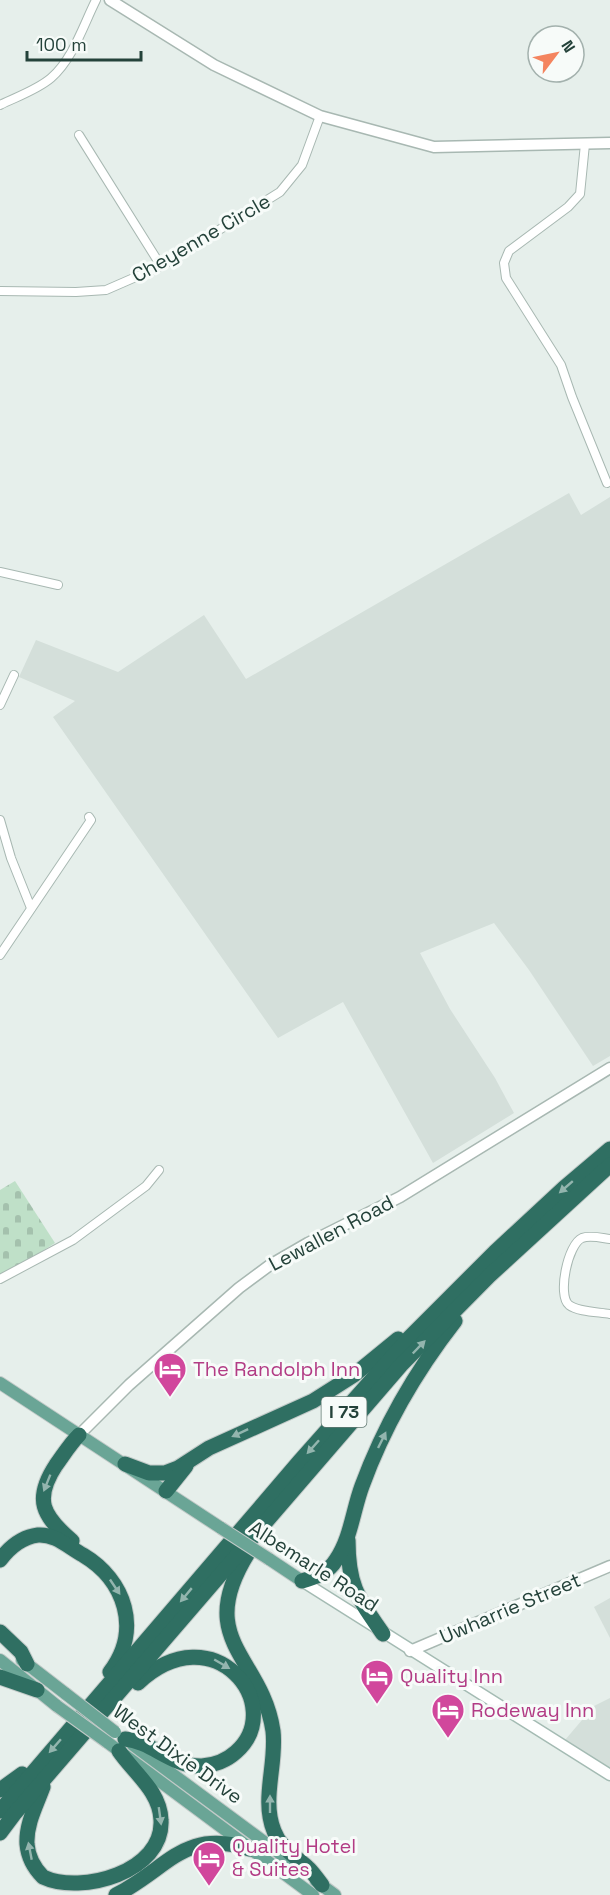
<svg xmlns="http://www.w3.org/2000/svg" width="610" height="1895" font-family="'Space Grotesk',sans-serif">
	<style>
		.built { fill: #d4dfda }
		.cemetery { fill: url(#cemetery-stones) }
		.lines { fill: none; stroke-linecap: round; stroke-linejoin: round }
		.minor-casing { stroke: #a8b8b2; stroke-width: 10 }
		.tertiary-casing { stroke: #a8b8b2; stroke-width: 13 }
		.secondary-casing { stroke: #a4bbb3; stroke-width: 13 }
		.primary-casing { stroke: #c2cac8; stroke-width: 14 }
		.motorway-casing { stroke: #c2cac8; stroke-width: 17 }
		.minor { stroke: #fff; stroke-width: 8 }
		.tertiary { stroke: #fff; stroke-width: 10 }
		.secondary { stroke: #fff; stroke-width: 10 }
		.primary { stroke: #6aa596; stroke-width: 12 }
		.motorway { stroke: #2f6f62; stroke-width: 15 }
		.primary-bridge-casing { stroke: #c2cac8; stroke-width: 14; stroke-linecap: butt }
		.primary-bridge { stroke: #6aa596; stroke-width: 12 }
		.oneway { fill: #93b5ae }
		.labels { text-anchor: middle; stroke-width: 6; stroke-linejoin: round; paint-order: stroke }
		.shield { fill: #f7fbf9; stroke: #637a73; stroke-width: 1.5 }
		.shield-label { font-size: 18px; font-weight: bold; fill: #24423a }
		.street-label { font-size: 20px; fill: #24423a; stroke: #f7fbf9 }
		.hotel-label { font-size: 20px; fill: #b23c85; stroke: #f7fbf9; text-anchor: start }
	</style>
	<defs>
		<pattern id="cemetery-stones" width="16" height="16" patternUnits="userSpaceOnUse" patternTransform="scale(1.5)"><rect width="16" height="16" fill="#bfe0c8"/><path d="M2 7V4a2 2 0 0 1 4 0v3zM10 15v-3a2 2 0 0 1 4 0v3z" fill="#a4c1ad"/></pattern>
	</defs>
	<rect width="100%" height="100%" fill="#e6efeb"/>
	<g class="built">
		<polygon points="569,493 581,515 610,497 610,1056 593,1066 529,970 494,923 420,953 450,1009 495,1078 514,1113 433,1163 343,1002 278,1038 53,717 75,701 19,677 36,640 118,672 204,615 246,679"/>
		<polygon points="610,1598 610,1638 594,1607"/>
		<polygon points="610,1698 610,1769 565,1740 594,1706"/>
	</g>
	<polygon class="cemetery" points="15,1181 55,1243 0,1278 0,1190"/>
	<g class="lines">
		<g class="minor-casing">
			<g id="minor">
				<path d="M 0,105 C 16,97 37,90 51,78 C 73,59 83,26 96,0"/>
				<polyline points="79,135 161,266"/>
				<polyline points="585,144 580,194 568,207 509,251 504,263 506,278 561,365 572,397 607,483"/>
				<polyline points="0,291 76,292 106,290 161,266 280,192 302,165 320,116"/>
				<polyline points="0,572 58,585"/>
				<polyline points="0,705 14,675"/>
				<polyline points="0,820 11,858 31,908"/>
				<polyline points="0,955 91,820 89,817"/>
				<path d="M 610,1239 C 602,1238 590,1235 582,1238 C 568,1244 557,1295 569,1305 C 578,1312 599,1312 610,1314"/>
				<polyline points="0,1279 73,1240 146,1186 159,1170"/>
			</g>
		</g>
		<g class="tertiary-casing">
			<g id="tertiary">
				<polyline points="110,0 214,65 320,116 434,147 610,143"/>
				<polyline points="79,1435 129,1385 239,1288 270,1265 308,1243 400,1197 610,1068"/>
				<polyline points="410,1651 610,1566"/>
			</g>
		</g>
		<g class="secondary-casing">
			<polyline id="secondary" points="302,1581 610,1775"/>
		</g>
		<g class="primary-casing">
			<g id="primary">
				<polyline points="0,1383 221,1528"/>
				<polyline points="269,1559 302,1581"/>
				<polyline points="0,1660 57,1706"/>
				<polyline points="22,1660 66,1694"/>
				<polyline points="107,1742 313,1895"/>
				<polyline points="133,1745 290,1861"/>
				<polyline points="316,1881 335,1895"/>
			</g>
		</g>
		<g class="motorway-casing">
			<g id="motorway">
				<polyline points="125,1464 149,1473 165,1473 178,1468 209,1448 313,1401 354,1375 398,1339"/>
				<polyline points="166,1491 186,1466"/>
				<path d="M 348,1540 C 348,1586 358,1598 383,1634"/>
				<path d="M 72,1541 C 43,1516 33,1500 56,1465 C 64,1454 70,1444 79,1435"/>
				<path d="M 248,1553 C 193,1641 262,1656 273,1731 C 277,1764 261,1799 274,1831 C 280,1848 295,1856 307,1867 C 313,1872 317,1879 322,1885"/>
				<path d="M 0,1560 C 9,1548 22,1537 38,1535 C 56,1534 68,1547 83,1555 C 125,1580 142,1630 110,1672"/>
				<path d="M 302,1581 C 316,1577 328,1573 336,1560 C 351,1538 353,1510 362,1486 C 384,1426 416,1371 455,1321"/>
				<polyline points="0,1632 21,1652 27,1664"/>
				<polyline points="0,1677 37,1690"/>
				<path d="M 125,1739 C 153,1742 172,1767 202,1766 C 215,1765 226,1761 236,1752 C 288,1706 214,1612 138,1683"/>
				<path d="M 43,1787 C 36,1806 26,1824 27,1844 C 28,1856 34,1868 43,1877 C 81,1895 164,1872 161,1820 C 160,1791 134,1773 119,1751"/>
				<polyline points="0,1790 22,1774"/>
				<polyline points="0,1811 299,1462 409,1338 495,1252 564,1188 610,1149"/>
				<polyline points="0,1833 15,1813 401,1365 489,1276 610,1165"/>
				<path d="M 116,1895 C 169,1868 184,1828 250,1849"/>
			</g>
		</g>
		<use href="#minor" class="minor"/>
		<use href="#tertiary" class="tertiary"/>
		<use href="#secondary" class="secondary"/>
		<use href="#primary" class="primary"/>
		<use href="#motorway" class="motorway"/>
		<g class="primary-bridge-casing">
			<g id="primary-bridge">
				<polyline points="221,1528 269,1559"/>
				<polyline points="66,1694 115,1732"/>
				<polyline points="57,1706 107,1742"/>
			</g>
		</g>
		<use href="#primary-bridge" class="primary-bridge"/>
	</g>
	<defs><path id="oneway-solid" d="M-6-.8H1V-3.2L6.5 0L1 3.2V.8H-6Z" transform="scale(1.5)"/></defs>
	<g class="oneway">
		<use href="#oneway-solid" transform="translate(566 1187) rotate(139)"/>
		<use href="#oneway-solid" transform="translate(419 1347) rotate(-46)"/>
		<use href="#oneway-solid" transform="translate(240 1433) rotate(155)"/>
		<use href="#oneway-solid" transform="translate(382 1440) rotate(-64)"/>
		<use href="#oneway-solid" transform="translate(313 1447) rotate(132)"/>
		<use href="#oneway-solid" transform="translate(47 1483) rotate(112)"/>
		<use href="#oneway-solid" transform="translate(115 1587) rotate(56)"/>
		<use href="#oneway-solid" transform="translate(186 1595) rotate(130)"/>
		<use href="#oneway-solid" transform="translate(222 1664) rotate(30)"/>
		<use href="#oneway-solid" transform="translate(55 1746) rotate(131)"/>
		<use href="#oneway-solid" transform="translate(270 1804) rotate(-90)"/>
		<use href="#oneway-solid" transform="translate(160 1816) rotate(82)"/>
		<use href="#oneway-solid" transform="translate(30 1851) rotate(-101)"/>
	</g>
	<defs>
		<g id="hotel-pin" transform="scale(1.725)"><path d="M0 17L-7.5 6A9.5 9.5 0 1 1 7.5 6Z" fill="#d1479c" stroke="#f7fbf9"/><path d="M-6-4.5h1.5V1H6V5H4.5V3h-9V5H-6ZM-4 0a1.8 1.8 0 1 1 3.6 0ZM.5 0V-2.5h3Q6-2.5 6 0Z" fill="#fff"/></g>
	</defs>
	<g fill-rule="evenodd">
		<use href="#hotel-pin" x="170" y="1369"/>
		<use href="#hotel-pin" x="377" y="1676"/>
		<use href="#hotel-pin" x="448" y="1710"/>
		<use href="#hotel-pin" x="209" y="1858"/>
	</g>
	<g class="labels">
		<rect class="shield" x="321.5" y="1397" width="45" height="30" rx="4.5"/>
		<g class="shield-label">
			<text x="344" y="1418">I 73</text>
		</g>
		<g class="street-label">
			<text transform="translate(201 238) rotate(-30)" y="7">Cheyenne Circle</text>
			<text transform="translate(331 1233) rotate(-28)" y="7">Lewallen Road</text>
			<text transform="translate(314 1566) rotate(33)" y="7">Albemarle Road</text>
			<text transform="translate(510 1608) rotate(-23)" y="7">Uwharrie Street</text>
			<text transform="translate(178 1754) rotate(36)" y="7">West Dixie Drive</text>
		</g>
		<g class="hotel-label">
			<text x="193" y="1376">The Randolph Inn</text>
			<text x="400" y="1683">Quality Inn</text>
			<text x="471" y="1717">Rodeway Inn</text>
			<text x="232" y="1853">Quality Hotel<tspan x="232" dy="23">&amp; Suites</tspan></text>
		</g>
	</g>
	<g transform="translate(556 54) rotate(58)"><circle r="28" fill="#f7fbf9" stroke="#a3b1ad" stroke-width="1.5"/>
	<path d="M0-4.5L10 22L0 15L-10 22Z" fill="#f4845f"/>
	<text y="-9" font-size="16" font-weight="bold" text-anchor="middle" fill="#24423a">N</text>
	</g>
	<path d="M27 51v9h114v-9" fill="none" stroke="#24423a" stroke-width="3"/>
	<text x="36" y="51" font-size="18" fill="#24423a" stroke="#f7fbf9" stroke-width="4.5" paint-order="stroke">100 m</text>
</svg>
